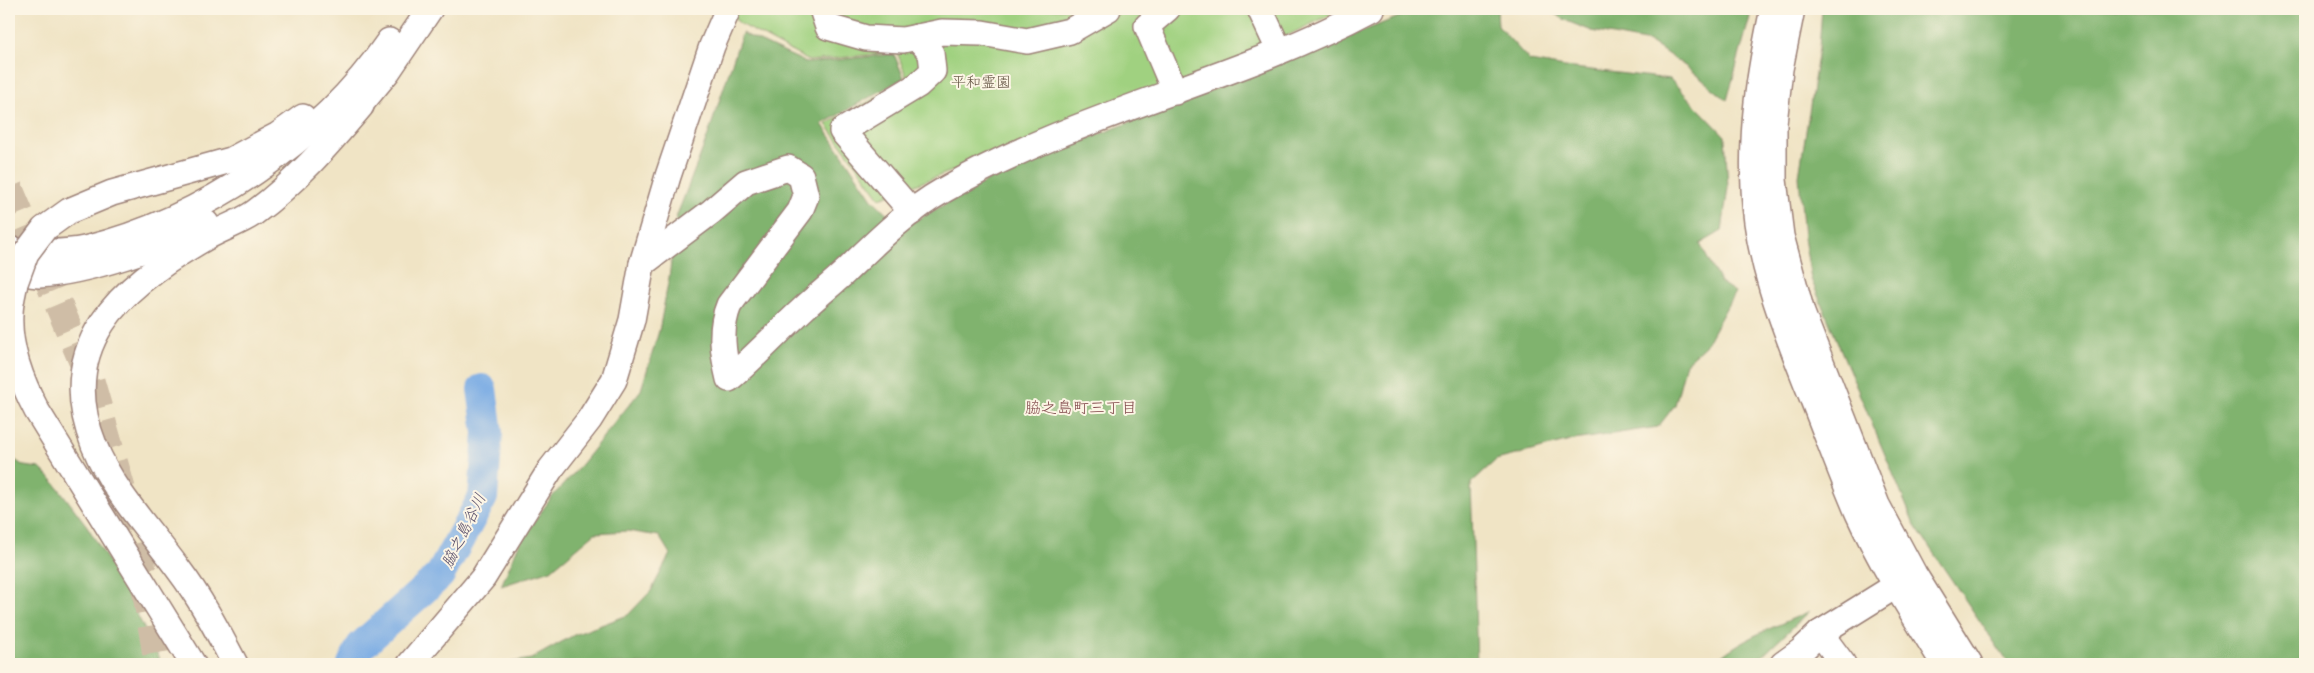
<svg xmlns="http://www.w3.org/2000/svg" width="2314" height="673" font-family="'Gochi Hand','Klee One',sans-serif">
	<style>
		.green { fill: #a0d180; stroke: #757856 }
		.forest { fill: #80b36e; stroke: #65694c }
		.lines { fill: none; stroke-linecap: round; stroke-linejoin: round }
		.river { stroke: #78aae4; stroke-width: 30 }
		.highway-tunnel { stroke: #cfbda6; stroke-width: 28; stroke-dasharray: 28 14; stroke-linecap: butt }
		.minor-casing { stroke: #9d8278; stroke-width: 28 }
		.minor { stroke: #fff; stroke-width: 25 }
		.minor-bridge-casing { stroke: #9d8278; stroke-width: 28; stroke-linecap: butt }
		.minor-bridge { stroke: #fff; stroke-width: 25 }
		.labels { text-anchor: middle; stroke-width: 4; stroke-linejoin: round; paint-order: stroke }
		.park-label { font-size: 15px; fill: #645444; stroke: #fcf5e5 }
		.neighbourhood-label { font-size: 16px; fill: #844c4f; stroke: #fcf5e5 }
		.water-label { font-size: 16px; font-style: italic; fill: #5a506c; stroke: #fcf5e5 }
	</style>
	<rect width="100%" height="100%" fill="#fcf5e5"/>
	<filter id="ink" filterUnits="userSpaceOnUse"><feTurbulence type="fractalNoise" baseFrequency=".02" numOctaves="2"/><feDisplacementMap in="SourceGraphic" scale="10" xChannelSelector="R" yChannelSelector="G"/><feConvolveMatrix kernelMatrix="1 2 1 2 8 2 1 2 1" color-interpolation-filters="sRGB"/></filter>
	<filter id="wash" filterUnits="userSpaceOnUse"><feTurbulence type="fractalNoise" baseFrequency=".0096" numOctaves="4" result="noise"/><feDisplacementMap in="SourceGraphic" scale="20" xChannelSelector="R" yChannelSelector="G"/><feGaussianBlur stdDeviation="1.12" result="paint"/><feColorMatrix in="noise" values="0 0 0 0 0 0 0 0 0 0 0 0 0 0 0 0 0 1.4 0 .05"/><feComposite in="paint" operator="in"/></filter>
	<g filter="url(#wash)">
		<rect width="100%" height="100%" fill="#f0e4c5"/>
		<polygon class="green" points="727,9 1343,9 1185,84 880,198 826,124 908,81 897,52 809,61 739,23"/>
		<g class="forest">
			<polygon points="1419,9 1497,9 1498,26 1530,61 1565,67 1670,79 1725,136 1728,187 1722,231 1700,244 1720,282 1735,292 1705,346 1686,363 1675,405 1658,427 1574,440 1496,460 1471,483 1477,664 472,664 483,663 501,664 531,659 574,635 628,615 651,591 670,554 659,536 627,531 595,533 551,570 501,586 520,542 551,498 574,473 641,390 659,331 669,278 677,215 707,138 742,33 807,63 894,54 904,78 822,124 872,199 902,228 1003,172"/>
			<polygon points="1546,9 1747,9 1750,17 1727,100 1688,68 1650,42 1592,31 1569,22"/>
			<polygon points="1822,9 2305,9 2305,664 2009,664 1915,526 1811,279 1804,238 1799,176 1819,48"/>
			<polygon points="9,456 24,466 40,468 54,482 87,526 120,580 162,664 9,664"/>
			<path d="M 1810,611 L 1754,664 L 1713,664 C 1737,639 1778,626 1810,611 Z"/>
		</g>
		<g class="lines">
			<polyline class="river" points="352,664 361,646 440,575 483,497 488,433 482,389"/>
		</g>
	</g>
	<g filter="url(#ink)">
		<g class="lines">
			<polyline class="highway-tunnel" points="9,188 90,379 139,549 158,664"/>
			<g class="minor-casing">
				<g id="minor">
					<polyline points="822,9 828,27 866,38 903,40 942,32 982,33 1027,41 1070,31 1108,9"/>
					<polyline points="1167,9 1147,26 1175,92"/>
					<polyline points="1260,9 1279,50"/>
					<path d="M 1773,9 C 1760,70 1751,125 1754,188 C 1756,257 1783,324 1808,387 C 1825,429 1840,472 1858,513 C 1882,566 1914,615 1944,664"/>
					<polyline points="1792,9 1780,69 1774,123 1774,180 1781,236 1802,313 1877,505 1914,574 1970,664"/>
					<polyline points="350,117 388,71 430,9"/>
					<polyline points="912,212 842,131 918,85 933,71 931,53 917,37"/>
					<polyline points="44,229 69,211 112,193 231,160 278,135 303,117"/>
					<path d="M 9,250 C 31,252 63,254 85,249 C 202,220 321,141 389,41"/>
					<path d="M 642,264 L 711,212 L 746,182 L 788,168 L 801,176 L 806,196 L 800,211 L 729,305 C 719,329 723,354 729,379 C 755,357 778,332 803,309 C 817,296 831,285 845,272 C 876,242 907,211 944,190 C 1079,112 1234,82 1371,9"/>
					<path d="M 9,270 C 18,271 30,275 39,275 C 87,272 164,246 206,223"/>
					<path d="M 15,283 C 13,293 10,304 10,314 C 8,348 21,381 37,411 L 193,664"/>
					<polyline points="1820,633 1843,664"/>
					<path d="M 235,664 C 218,632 201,599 179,570 C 150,530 113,492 94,445 C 54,345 121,287 200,241 C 217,230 238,224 254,213 C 295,183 328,145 361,106"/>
					<polyline points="410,664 483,578 550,470 589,420 614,380 632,320 642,264 668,176 712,46 728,9"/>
					<polyline points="1783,664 1801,651 1820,633 1910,577"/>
				</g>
			</g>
			<use href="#minor" class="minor"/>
			<g class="minor-bridge-casing">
				<polyline id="minor-bridge" points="15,283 26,253 44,229"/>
			</g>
			<use href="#minor-bridge" class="minor-bridge"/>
		</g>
	</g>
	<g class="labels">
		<g class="park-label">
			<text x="981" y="87">平和霊園</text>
		</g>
		<g class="neighbourhood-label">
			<text x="1081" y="413">脇之島町三丁目</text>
		</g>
		<g class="water-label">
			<text transform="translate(463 530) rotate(-64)" y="6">脇之島谷川</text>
		</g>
	</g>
	<rect width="2314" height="673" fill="none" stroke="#fcf5e5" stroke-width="30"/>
</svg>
